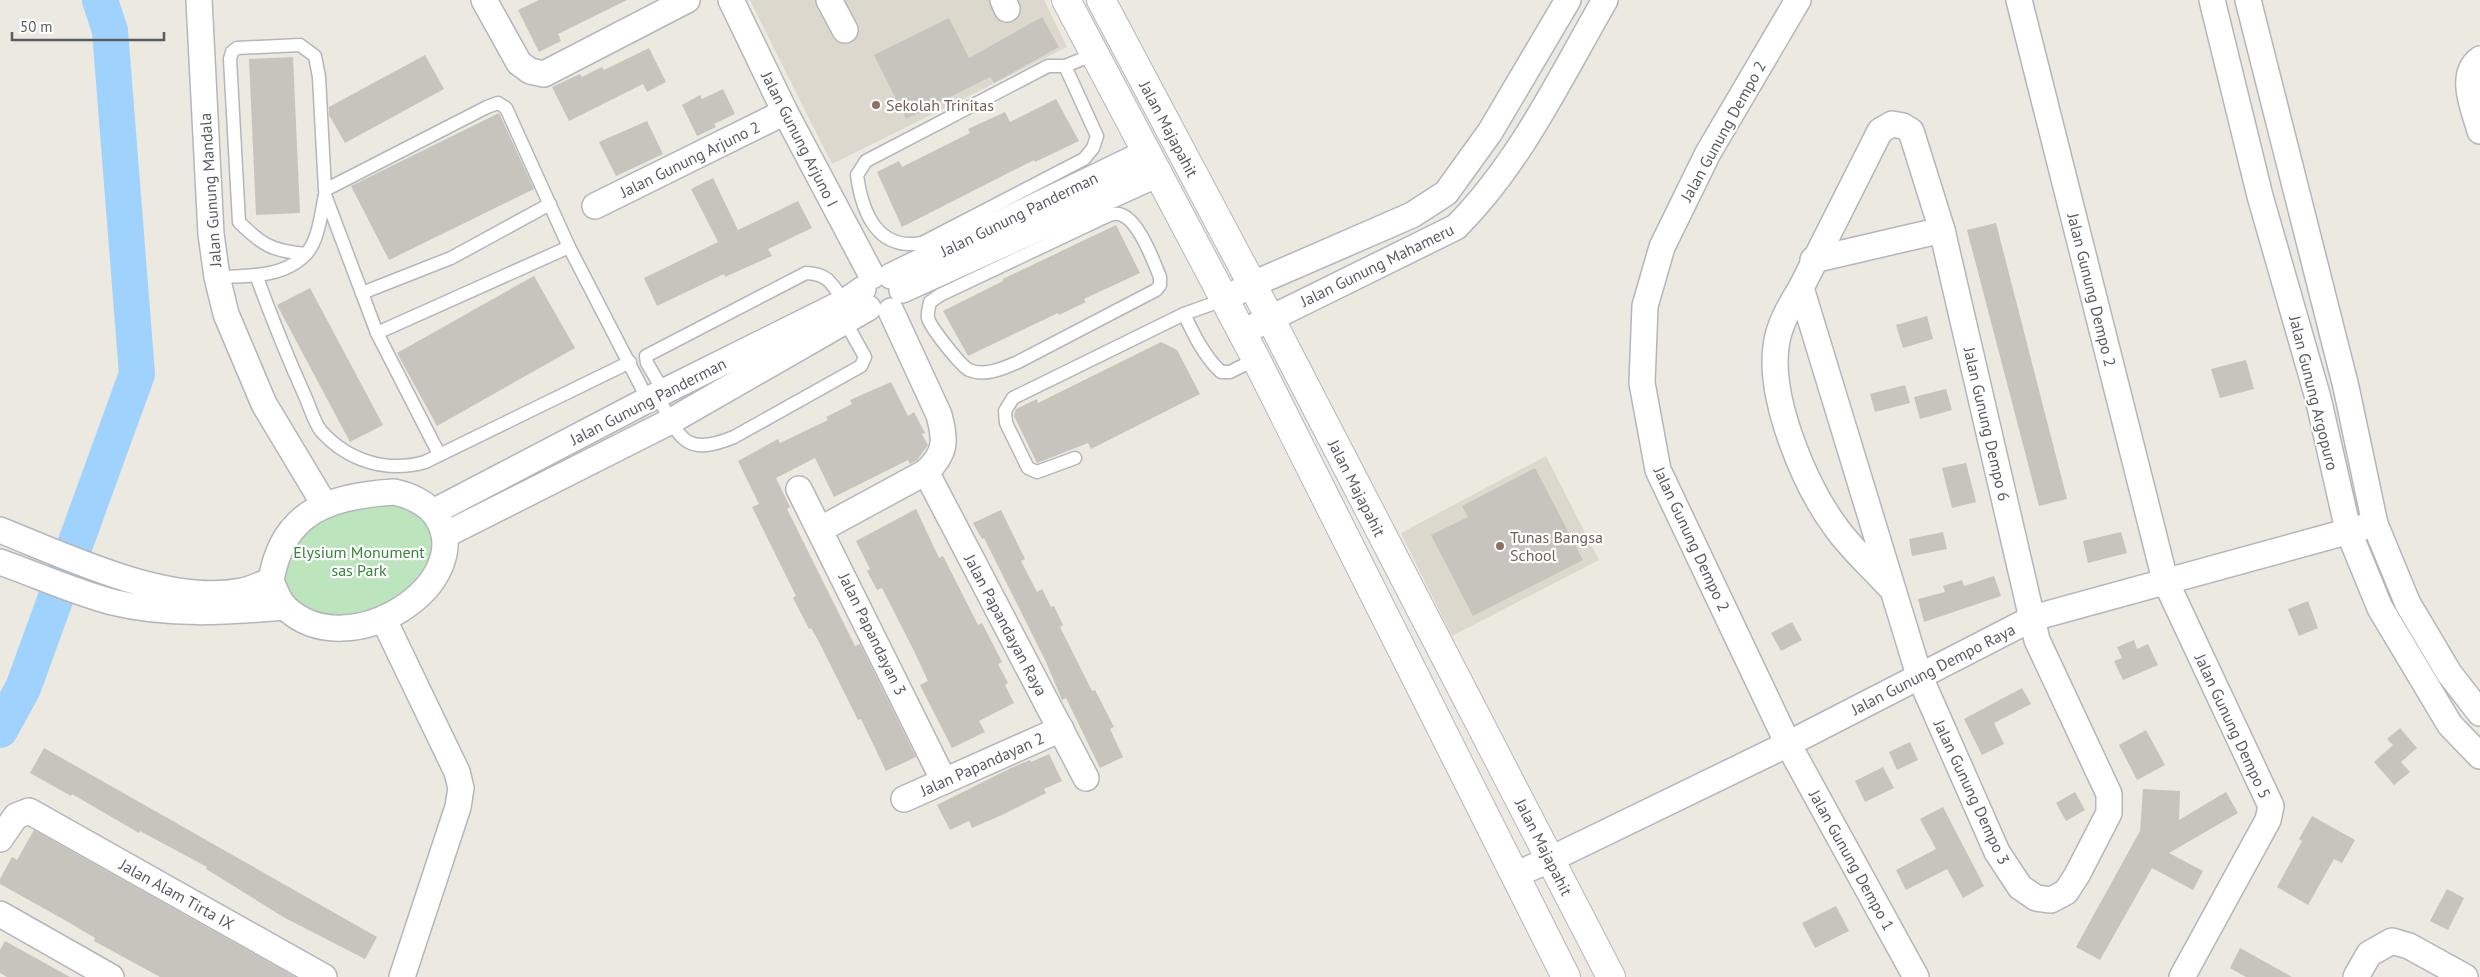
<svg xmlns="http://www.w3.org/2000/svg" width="2480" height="977" font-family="'PT Sans',sans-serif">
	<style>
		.education { fill: #dcd8ce }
		.green { fill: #bce4bd }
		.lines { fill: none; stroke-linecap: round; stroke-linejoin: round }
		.river { stroke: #9fd2fd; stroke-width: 36 }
		.building { fill: #c6c4bd }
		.lane-casing { stroke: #b3b6bb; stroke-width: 15 }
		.street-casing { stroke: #b3b6bb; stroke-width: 28 }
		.secondary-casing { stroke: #b4b7bd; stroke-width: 30 }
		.lane { stroke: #fff; stroke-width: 12 }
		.street { stroke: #fff; stroke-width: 25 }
		.secondary { stroke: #fff; stroke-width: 28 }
		.education-dot { fill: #8d6e63; stroke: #fff; stroke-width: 2 }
		.labels { text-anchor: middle; stroke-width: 4.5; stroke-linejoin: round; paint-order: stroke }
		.education-label { font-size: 16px; fill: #785e54; stroke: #fff; text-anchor: start }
		.street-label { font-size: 16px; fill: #595c61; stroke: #fff }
		.park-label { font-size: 16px; fill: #36833b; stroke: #fff }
	</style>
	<rect width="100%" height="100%" fill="#ece9e0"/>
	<g class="education">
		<polygon points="750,0 1044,0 1067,47 832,164"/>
		<polygon points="1546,456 1599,560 1452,636 1401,533"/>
	</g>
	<polygon class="green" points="392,496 418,505 441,553 382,619 311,623 272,582 290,537 328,507"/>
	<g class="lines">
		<polyline class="river" points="0,730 23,688 137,374 110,31 100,0"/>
	</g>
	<g class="building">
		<polygon points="539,0 627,0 558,34 561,41 539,52 518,10"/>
		<polygon points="1042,17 1059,47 994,83 990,77 906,119 874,55 949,18 969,58"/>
		<polygon points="649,48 666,82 647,92 643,84 569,121 552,87 580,74 582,77 602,67 604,70"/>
		<polygon points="425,55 444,89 345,143 329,115 329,107"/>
		<polygon points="293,57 300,213 256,215 249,59"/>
		<polygon points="723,89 735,114 714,124 716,127 697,136 682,105 700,95 702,99"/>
		<polygon points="1056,99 1079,141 1035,162 1034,160 902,227 877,172 899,161 902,167 970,133 968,129 1005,112 1010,122"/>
		<polygon points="499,113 534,189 389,260 351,186"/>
		<polygon points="647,121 663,154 616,176 599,142"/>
		<polygon points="713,178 738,230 798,201 812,228 768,249 772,256 725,277 724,274 657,306 644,278 718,242 691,189"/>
		<polygon points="1996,223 2067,499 2039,506 1967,230"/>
		<polygon points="1116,225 1140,273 1084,299 1086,302 1059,315 1058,313 968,356 943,311 1003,281 1003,279"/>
		<polygon points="534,276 575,348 437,426 397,353"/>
		<polygon points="310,288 383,425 350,442 277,305"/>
		<polygon points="1927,316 1933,339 1903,348 1896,325"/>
		<polygon points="1161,342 1177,350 1200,394 1091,449 1088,443 1037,463 1014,416 1016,409 1037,399 1038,403"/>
		<polygon points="2246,360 2254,389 2220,398 2211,369"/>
		<polygon points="891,382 908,416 914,412 925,433 922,434 928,445 917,460 910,464 908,460 834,497 815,458 776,478 790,507 787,509 855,646 860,644 916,757 886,771 861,719 858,720 819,642 811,628 809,629 793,598 796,596 752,507 759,504 738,461 778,439 780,443 828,420 826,417 852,404 850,400"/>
		<polygon points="1905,385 1910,403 1875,412 1870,394"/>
		<polygon points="1946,389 1952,410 1920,419 1914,397"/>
		<polygon points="1966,463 1976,502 1952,508 1942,468"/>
		<polygon points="1535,468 1583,560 1473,616 1431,535 1468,517 1462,506"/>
		<polygon points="916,509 939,558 943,556 978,625 982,623 1002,662 998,664 1008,683 1005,685 1014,703 979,721 985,732 952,748 920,685 928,681 915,653 882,588 877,590 867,571 870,569 856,541"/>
		<polygon points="1001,510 1025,559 1021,561 1037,592 1042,589 1051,607 1054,606 1063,625 1060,627 1092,691 1095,690 1114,727 1110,729 1123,757 1100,768 1066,698 1062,700 1046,662 984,538 982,539 973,523"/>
		<polygon points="1943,532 1947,549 1912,556 1909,539"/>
		<polygon points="2121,532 2127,553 2088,563 2083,541"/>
		<polygon points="1994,576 2001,596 1924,622 1918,599 1945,592 1943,586 1962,580 1964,586"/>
		<polygon points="2308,601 2318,628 2299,636 2288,609"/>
		<polygon points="1792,622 1802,640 1781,651 1771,633"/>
		<polygon points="2134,640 2137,649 2148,644 2158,665 2123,680 2114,661 2122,658 2117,647"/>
		<polygon points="2022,688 2031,704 1994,723 2004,744 1982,755 1964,719"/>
		<polygon points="2400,728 2417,748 2401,762 2410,772 2394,785 2374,762 2393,745 2387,739"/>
		<polygon points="2146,730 2165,765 2137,780 2119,745"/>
		<polygon points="1910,742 1918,760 1897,770 1889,752"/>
		<polygon points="44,748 377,937 365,959 285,918 206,869 207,867 140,831 139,833 72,794 71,796 30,773"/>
		<polygon points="1049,754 1062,781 1044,789 1046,793 1002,815 972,828 969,821 950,830 937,805 1013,767 1030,760 1031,762"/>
		<polygon points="1883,767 1894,788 1865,802 1855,781"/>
		<polygon points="2143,789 2180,791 2179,820 2226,792 2238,813 2169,853 2203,871 2193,890 2152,868 2100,960 2076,947 2140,831"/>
		<polygon points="2075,792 2085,810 2066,821 2056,803"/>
		<polygon points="1943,807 1984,886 1963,898 1947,869 1906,890 1896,870 1936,849 1920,819"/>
		<polygon points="2312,816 2355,840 2342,863 2334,859 2308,905 2277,887 2302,841 2299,839"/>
		<polygon points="34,830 272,964 295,977 160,977 94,941 95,938 70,923 0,884 0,879 12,857 17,860"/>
		<polygon points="2447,889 2464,898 2448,930 2430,921"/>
		<polygon points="1836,906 1849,931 1815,948 1802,923"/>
		<polygon points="5,941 70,977 7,977 0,973 0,950"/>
		<polygon points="2240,948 2292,977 2246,977 2230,968"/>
	</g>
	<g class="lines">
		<g class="lane-casing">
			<g id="lane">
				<path d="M 1065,66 L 1097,136 L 1093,148 L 1084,159 L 922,243 C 877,251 862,212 857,175 L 866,161 L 1048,66 L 1065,66 L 1095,54"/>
				<polyline points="325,195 377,333 439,454"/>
				<path d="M 1081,209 L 1088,225 L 940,295 L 930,302 C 929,307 927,314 928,318 C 930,327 961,366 969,370 C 985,377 1004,368 1018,362 L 1156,290 L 1160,285 L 1160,277 C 1153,260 1136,211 1114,214 C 1106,215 1096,222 1088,225"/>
				<path d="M 306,254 C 273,251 263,246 239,222 L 230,59 L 232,52 L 237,48 L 300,45 L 315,56 L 319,77 L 325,190 L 487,107 L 498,103 L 506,108 L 569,247 L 648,400"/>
				<path d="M 256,275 C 271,316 287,356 305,396 C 310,407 314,422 321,431 C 348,461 387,473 425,462 L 630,362"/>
				<path d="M 217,277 C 246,276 284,278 306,254 C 319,240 321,213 325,195"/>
				<polyline points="362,293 451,258 550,204"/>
				<polyline points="1184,314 1223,300"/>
				<polyline points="377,333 569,247"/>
				<path d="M 664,392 L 647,363 L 646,356 L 806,273 C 829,274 832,284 844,302"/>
				<path d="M 657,395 C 680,437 683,458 734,437 L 861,366 L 865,357 L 845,321"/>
				<path d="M 1075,458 L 1037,472 L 1028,468 L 1006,423 L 1005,411 L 1013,398 L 1184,314 C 1194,335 1204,356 1221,372 L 1230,372 L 1256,359"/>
			</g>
		</g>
		<g class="street-casing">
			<g id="street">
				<polyline points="199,0 211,234 217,277 226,314 264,404 324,504"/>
				<polyline points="484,0 519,63 530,71 544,74 687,0"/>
				<polyline points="731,0 785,112 872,276"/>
				<polyline points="829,0 845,30"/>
				<polyline points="1003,0 1007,9"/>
				<polyline points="1798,0 1708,153 1662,247 1645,306 1642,383 1658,470 1788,744 1916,977"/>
				<polyline points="2019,0 2165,580 2271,806 2268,820 2182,977"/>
				<polyline points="2212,0 2260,196 2318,398 2348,530 2380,608 2450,725 2480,756"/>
				<polyline points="2248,0 2346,387 2375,524 2408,604 2449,673 2480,713"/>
				<path d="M 2480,59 C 2458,75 2474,109 2480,131"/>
				<polygon points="1892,124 1903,126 1911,131 1942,230 2037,640 2109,794 2109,813 2077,875 2066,892 2051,900 2036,898 2020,887 1997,852 1919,675 1801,288 1880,131"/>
				<polyline points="595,206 785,112"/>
				<polyline points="1813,260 1942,230"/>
				<polyline points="891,276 1147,152"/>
				<path d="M 1801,288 C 1790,306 1778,326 1776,347 C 1769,399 1804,484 1835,526 C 1850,548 1871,566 1889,586"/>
				<polyline points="902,290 1158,174"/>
				<polyline points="1223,300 1251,285 1412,215 1446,193 1490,132 1568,0"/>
				<path d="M 1241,333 L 1456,227 C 1520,163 1560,78 1605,0"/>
				<polyline points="926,472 1086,778"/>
				<polyline points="799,489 944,781"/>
				<path d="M 394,492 C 409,495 427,503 436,516 C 480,581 350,668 286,608 C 279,602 275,590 271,581 C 282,511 330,496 394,492 Z"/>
				<polyline points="433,512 657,395 844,302 863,289"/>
				<path d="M 821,529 L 926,472 C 946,453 946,441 939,415 L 891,311"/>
				<path d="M 0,530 C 68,557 168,606 242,591 C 252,589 261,584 271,581"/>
				<polyline points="445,535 671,421 868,308"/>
				<path d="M 0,562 C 37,575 74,592 112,602 C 169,616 227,612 285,607"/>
				<polyline points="384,620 457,772 461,788 458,807 402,977"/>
				<polyline points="904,799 1061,729"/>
				<polyline points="0,839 16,816 29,811 324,977"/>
				<polyline points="1515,875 1551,859 1788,744 2033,618 2375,524"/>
				<polyline points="0,914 111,977"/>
				<polyline points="2356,977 2369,954 2392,941 2409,946 2465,977"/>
			</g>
		</g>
		<g class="secondary-casing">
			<g id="secondary">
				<polyline points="1066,0 1256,359 1566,977"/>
				<polyline points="1101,0 1270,318 1611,977"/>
			</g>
		</g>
		<use href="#lane" class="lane"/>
		<use href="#street" class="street"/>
		<use href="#secondary" class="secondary"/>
	</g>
	<g class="education-dot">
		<circle cx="876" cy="105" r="5"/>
		<circle cx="1500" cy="546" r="5"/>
	</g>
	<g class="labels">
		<g class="education-label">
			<text x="886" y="111">Sekolah Trinitas</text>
			<text x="1510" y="543">Tunas Bangsa<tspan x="1510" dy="18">School</tspan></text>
		</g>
		<g class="street-label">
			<text transform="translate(1169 129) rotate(62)" y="6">Jalan Majapahit</text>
			<text transform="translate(1723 131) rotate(-61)" y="6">Jalan Gunung Dempo 2</text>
			<text transform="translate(800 139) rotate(63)" y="6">Jalan Gunung Arjuno I</text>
			<text transform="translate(690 159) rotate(-26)" y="6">Jalan Gunung Arjuno 2</text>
			<text transform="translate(210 190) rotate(-94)" y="6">Jalan Gunung Mandala</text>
			<text transform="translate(1019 214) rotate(-26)" y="6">Jalan Gunung Panderman</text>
			<text transform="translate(1377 265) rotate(-26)" y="6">Jalan Gunung Mahameru</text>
			<text transform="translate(2092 290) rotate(76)" y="6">Jalan Gunung Dempo 2</text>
			<text transform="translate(2314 393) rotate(76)" y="6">Jalan Gunung Argopuro</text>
			<text transform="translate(648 401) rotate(-27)" y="6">Jalan Gunung Panderman</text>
			<text transform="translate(1987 424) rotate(77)" y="6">Jalan Gunung Dempo 6</text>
			<text transform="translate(1357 488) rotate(63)" y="6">Jalan Majapahit</text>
			<text transform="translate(1692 539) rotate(65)" y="6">Jalan Gunung Dempo 2</text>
			<text transform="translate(1006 625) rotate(62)" y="6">Jalan Papandayan Raya</text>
			<text transform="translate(873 634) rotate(64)" y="6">Jalan Papandayan 3</text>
			<text transform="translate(1933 669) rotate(-27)" y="6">Jalan Gunung Dempo Raya</text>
			<text transform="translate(2233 726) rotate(65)" y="6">Jalan Gunung Dempo 5</text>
			<text transform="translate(982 764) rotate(-24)" y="6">Jalan Papandayan 2</text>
			<text transform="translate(1972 792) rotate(65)" y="6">Jalan Gunung Dempo 3</text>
			<text transform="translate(1544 847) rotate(63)" y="6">Jalan Majapahit</text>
			<text transform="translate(1852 860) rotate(61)" y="6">Jalan Gunung Dempo 1</text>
			<text transform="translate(177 894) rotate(29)" y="6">Jalan Alam Tirta IX</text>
		</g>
		<g class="park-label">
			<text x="359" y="558">Elysium Monument<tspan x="359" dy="18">sas Park</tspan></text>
		</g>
	</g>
	<path d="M12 32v8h152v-8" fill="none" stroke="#595c61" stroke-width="2.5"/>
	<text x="20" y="32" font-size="15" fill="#595c61" stroke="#ffffff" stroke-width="4" paint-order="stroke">50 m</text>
</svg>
